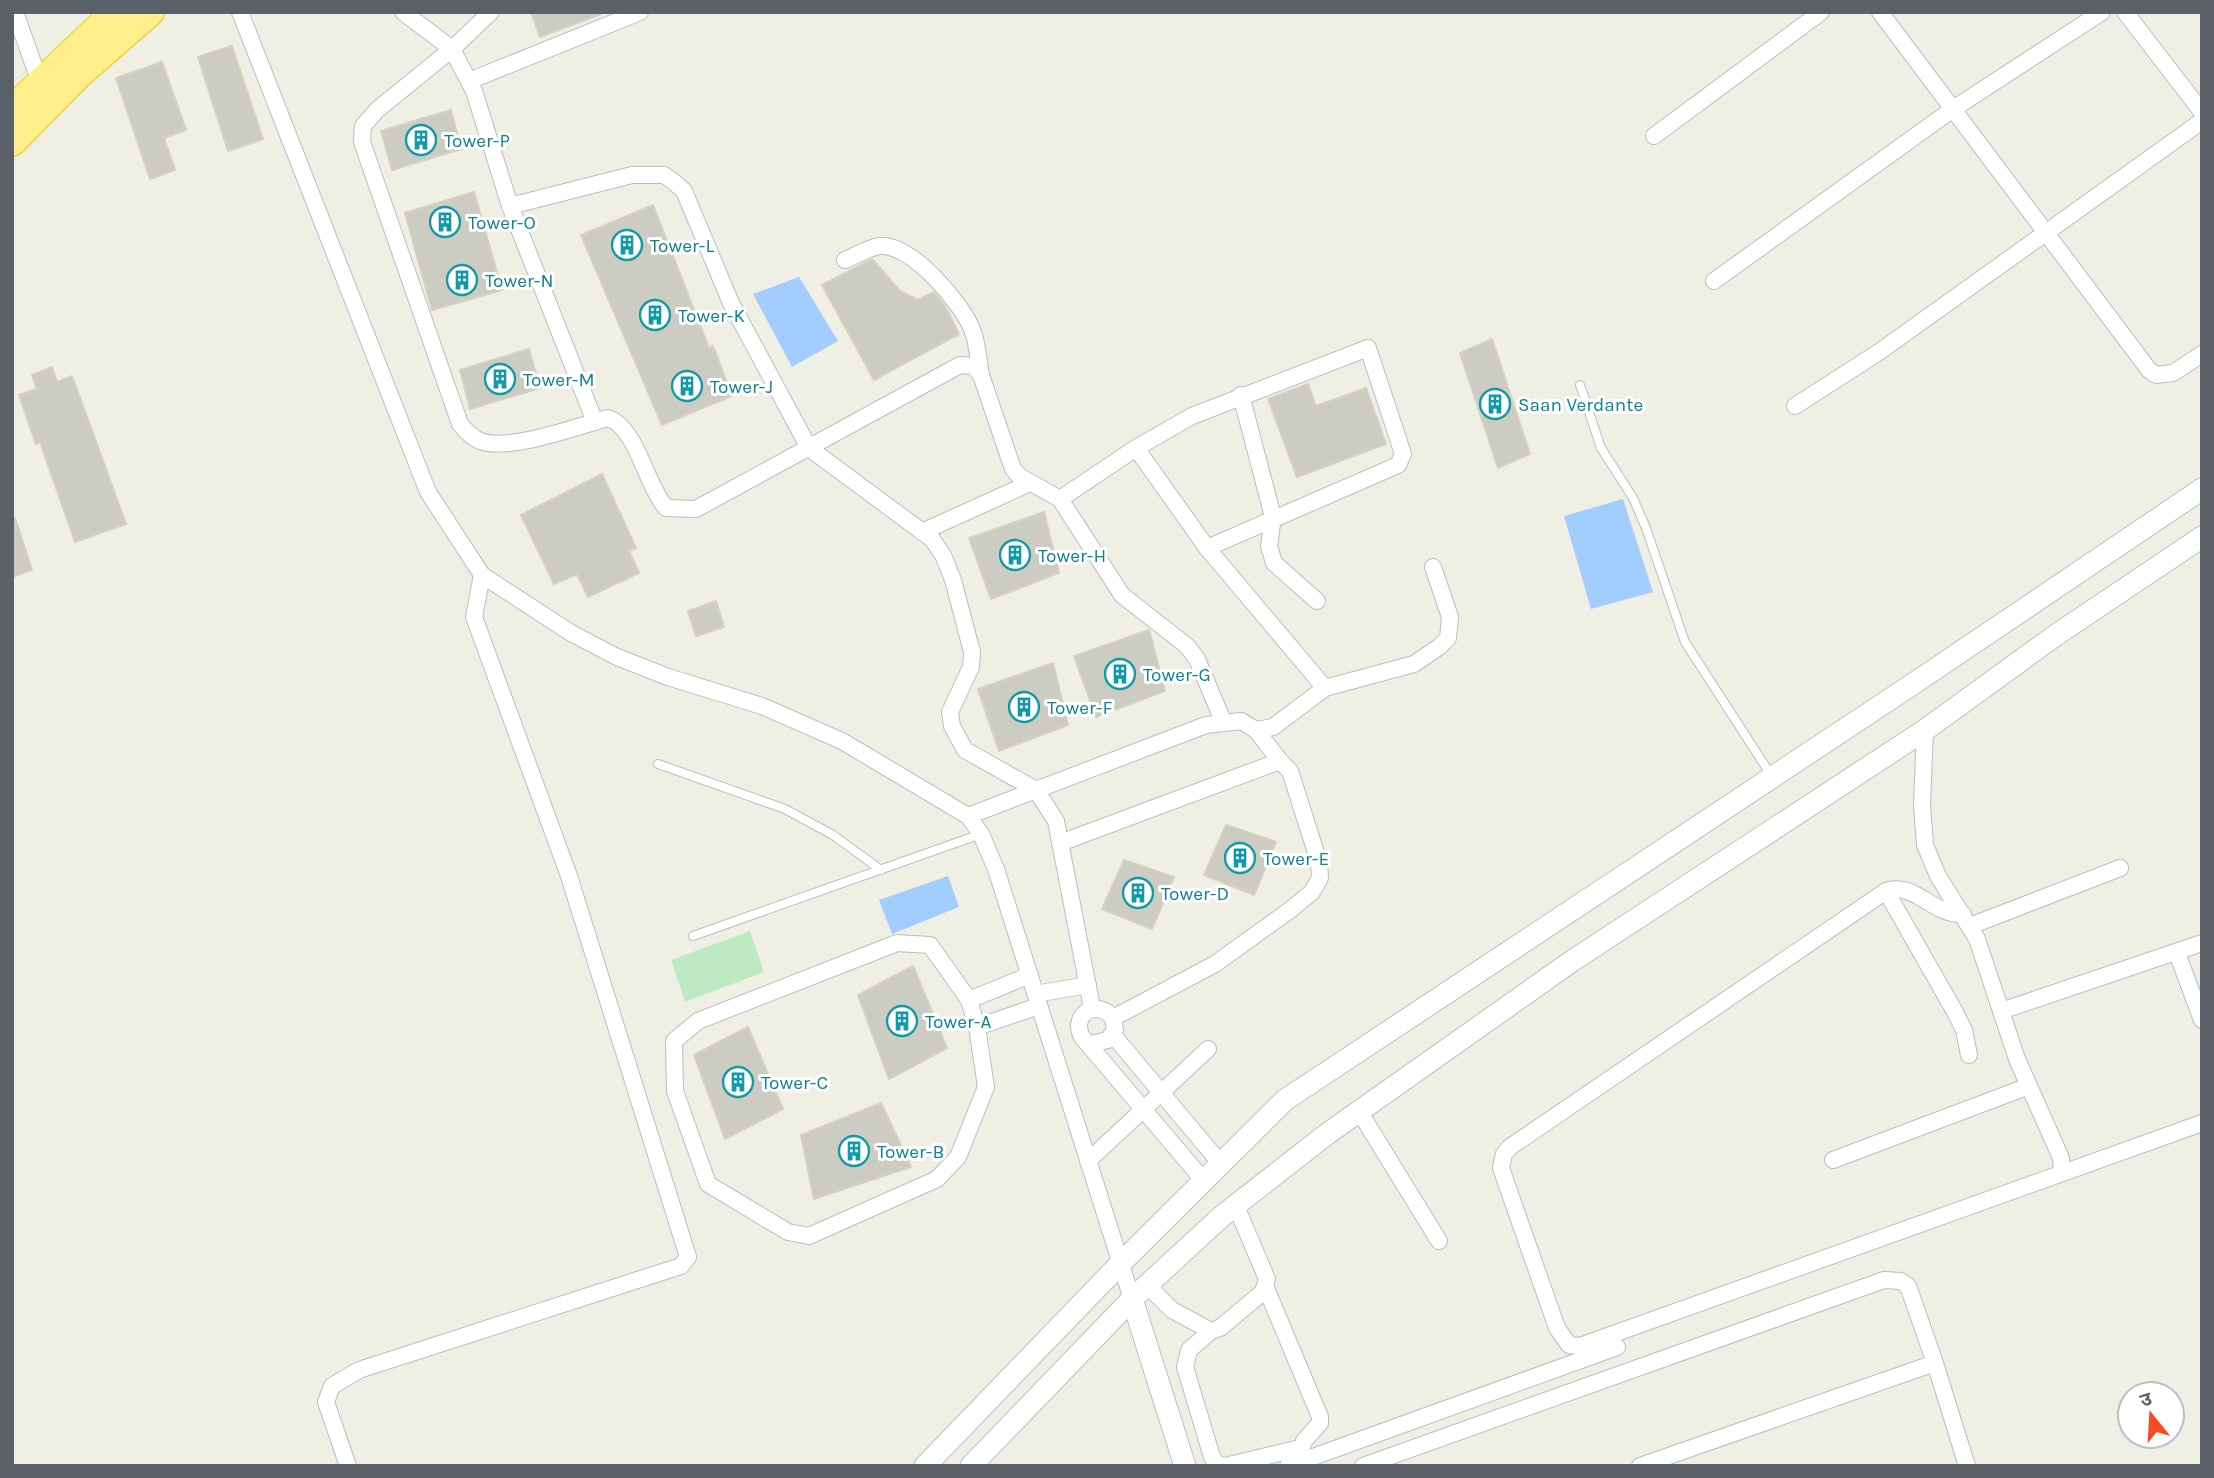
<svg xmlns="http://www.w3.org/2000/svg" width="2214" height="1478" font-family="Karla,'Noto Sans Devanagari',sans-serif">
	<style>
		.green { fill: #bdeac3 }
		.water { fill: #a4cdff }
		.building { fill: #cdccc2; stroke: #d5d1c1; stroke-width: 2 }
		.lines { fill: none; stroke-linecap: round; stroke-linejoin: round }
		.lane-casing { stroke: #bbbdc4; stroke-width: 10 }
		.street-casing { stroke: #bbbdc4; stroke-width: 18 }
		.secondary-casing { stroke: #bcbfc6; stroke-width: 23 }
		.highway-casing { stroke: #f3c300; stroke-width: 30 }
		.lane { stroke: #fff; stroke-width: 8 }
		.street { stroke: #fff; stroke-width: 16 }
		.secondary { stroke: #fff; stroke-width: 21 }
		.highway { stroke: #ffef8b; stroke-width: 28 }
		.labels { text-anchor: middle; stroke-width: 6; stroke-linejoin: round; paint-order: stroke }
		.culture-label { font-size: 19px; fill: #0d838f; stroke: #fff; text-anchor: start }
	</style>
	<rect width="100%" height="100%" fill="#f0efe4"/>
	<polygon class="green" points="750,931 764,972 685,1002 671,960"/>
	<g class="water">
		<polygon points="799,277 838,341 792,367 753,294"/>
		<polygon points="1623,499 1653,592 1591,609 1564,516"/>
		<polygon points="948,876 959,907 892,934 879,900"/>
	</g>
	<g class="building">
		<polygon points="531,12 601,12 601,14 540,37"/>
		<polygon points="232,46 263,139 228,151 198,57"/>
		<polygon points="162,62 186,130 164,138 175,170 150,179 116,78"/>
		<polygon points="451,110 461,149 392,170 381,131"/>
		<polygon points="474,192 502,290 432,310 405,213"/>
		<polygon points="653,205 709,348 713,346 732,396 662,425 581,235"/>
		<polygon points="872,259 900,291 918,300 934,292 945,306 959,334 874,380 822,285"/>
		<polygon points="1492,339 1530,454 1498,468 1460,353"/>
		<polygon points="529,349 540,388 470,409 460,370"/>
		<polygon points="52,367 57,382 72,376 126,524 75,542 40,442 36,444 19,395 37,389 32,375"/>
		<polygon points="1308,384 1316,406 1366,388 1386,444 1297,477 1268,399"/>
		<polygon points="602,474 636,548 629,551 639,573 588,597 577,574 554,584 521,515"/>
		<polygon points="1044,512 1059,573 991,599 969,538"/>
		<polygon points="15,518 32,570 12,577 12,519"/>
		<polygon points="716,601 724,627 696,636 688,611"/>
		<polygon points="1149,630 1165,691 1096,717 1074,656"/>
		<polygon points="1053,663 1068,725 999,751 978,689"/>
		<polygon points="1226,825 1276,842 1254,895 1204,875"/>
		<polygon points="1124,860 1174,877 1152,929 1102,909"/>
		<polygon points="913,966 947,1048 889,1079 858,995"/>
		<polygon points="748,1027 783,1109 725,1139 694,1055"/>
		<polygon points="881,1103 911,1167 814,1199 801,1135"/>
	</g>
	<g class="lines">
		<g class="lane-casing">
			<g id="lane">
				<polyline points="1580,385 1601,448 1633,498 1646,528 1685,642 1771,775"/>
				<polyline points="658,764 785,809 833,835 881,870"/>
				<polyline points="693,936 981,834"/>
			</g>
		</g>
		<g class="street-casing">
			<g id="street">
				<polyline points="15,12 40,83"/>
				<polyline points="240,12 428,492 482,575 571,633 617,657 668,677 762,706 842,741 968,816 981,834 996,869 1132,1299"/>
				<polyline points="403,12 452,49 474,91 510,206 595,422"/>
				<path d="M 491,12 L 452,49 L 377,110 L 363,126 L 362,142 L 460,424 C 466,431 471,437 480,441 C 510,452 577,426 608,418 C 637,428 645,483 666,508 L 696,509 L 960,365 L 974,366 L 981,375 L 1013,469 L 1019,476 L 1060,499 L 1122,595 L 1187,646 L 1197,659 L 1223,721"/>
				<polyline points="1880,12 2149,370 2156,375 2173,373 2202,354"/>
				<polyline points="2125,12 2202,112"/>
				<polyline points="469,81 640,12"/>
				<polyline points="1654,136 1821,12"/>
				<polyline points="510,206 632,175 664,175 674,182 684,191 731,303 809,448 932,539 943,555 953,580 972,652 971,667 950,712 952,726 965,750 1036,790 1056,821 1092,1008"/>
				<path d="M 845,260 C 856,256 869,247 880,246 C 911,243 964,305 973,332 C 978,345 978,361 981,375"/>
				<polyline points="1714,281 1953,109 2102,12"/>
				<polyline points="1241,395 1273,517 1269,546 1274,563 1317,601"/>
				<polyline points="1795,406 1879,352 2202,121"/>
				<polyline points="1060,499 1136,448 1192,416 1368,348 1403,454 1398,465 1207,548 1136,448"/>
				<polyline points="922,532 1030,483"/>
				<polyline points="1207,548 1325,688"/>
				<polyline points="1256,730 1280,761"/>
				<polyline points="1925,730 1922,805 1925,845 1938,876 1977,939 2017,1059 2061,1158 2062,1172"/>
				<polyline points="968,816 1206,725 1241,721 1256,730 1273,727 1325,688 1414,664 1439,647 1448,638 1450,617 1433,567"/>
				<polyline points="1060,843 1280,761 1290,771 1319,862 1320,878 1312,892 1290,910 1215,964 1113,1018"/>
				<polyline points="1886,891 1955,1012 1964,1030 1969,1055"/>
				<path d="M 1963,914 C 1933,916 1915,881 1886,891 L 1510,1147 L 1504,1154 L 1501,1168 L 1557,1328 L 1569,1345 L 1580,1346 L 2202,1123"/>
				<polyline points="1970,926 2120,868"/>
				<polyline points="2177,953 2202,1020"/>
				<polyline points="1035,994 1088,985"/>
				<polyline points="969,1000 977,1027 986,1087 958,1157 937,1179 809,1236 788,1232 708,1184 675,1091 674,1041 698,1021 897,943 930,945 969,1000 1030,975"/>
				<polyline points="2001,1011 2202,943"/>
				<polyline points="977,1027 1039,1006"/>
				<polyline points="1113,1035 1221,1164"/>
				<path d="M 1091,1044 L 1108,1040 L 1115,1030 L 1113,1018 C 1098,998 1070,1014 1082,1037 L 1204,1181"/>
				<polyline points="1359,1111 1439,1241"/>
				<polyline points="1833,1160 2029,1086"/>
				<polyline points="1088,1161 1208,1049"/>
				<polyline points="1147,1285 1172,1310 1211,1331 1220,1328 1263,1292 1267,1279 1236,1206"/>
				<polyline points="1266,1288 1320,1417 1320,1423 1304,1441 1299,1456"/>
				<polyline points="1211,1331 1189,1350 1185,1367 1212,1457 1217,1464 1225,1466 1300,1448"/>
				<polyline points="348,1466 326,1402 332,1386 359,1370 681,1266 688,1257 569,876 474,617 482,575"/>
				<polyline points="1288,1466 1617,1347"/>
				<polyline points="1363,1466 1884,1280 1901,1281 1908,1286 1935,1363"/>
				<polyline points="1640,1466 1935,1363 1967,1466"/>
			</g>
		</g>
		<g class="secondary-casing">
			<g id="secondary">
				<polyline points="1132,1299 1185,1466"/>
				<polyline points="925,1466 1121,1263 1285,1100 1910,686 2202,489"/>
				<polyline points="971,1466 1132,1299 1222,1216 1327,1134 1572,961 1925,730 2056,635 2202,537"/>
			</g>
		</g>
		<g class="highway-casing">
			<g id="highway">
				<polyline points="12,110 115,12"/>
				<polyline points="12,142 79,74 150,12"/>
			</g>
		</g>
		<use href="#lane" class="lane"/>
		<use href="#street" class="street"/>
		<use href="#secondary" class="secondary"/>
		<use href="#highway" class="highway"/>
	</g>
	<defs>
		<g id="building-ring" transform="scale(1.575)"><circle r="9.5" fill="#fff" stroke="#0f9aa8" stroke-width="1.5"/><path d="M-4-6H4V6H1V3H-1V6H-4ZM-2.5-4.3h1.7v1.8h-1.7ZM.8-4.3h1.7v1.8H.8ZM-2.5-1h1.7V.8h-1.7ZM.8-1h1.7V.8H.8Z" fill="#0f9aa8"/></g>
	</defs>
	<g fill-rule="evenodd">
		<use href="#building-ring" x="421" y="140"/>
		<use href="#building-ring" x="445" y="222"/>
		<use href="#building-ring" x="627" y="245"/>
		<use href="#building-ring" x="462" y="280"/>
		<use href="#building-ring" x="655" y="315"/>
		<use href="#building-ring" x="500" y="379"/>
		<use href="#building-ring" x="687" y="386"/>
		<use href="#building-ring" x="1495" y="404"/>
		<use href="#building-ring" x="1015" y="555"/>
		<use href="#building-ring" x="1120" y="674"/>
		<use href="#building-ring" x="1024" y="707"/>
		<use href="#building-ring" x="1240" y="858"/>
		<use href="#building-ring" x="1138" y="893"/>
		<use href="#building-ring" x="902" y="1021"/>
		<use href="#building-ring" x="738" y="1082"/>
		<use href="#building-ring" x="854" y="1151"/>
	</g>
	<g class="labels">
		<g class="culture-label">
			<text x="444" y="147">Tower-P</text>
			<text x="468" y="229">Tower-O</text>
			<text x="650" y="252">Tower-L</text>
			<text x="485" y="287">Tower-N</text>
			<text x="678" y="322">Tower-K</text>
			<text x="523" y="386">Tower-M</text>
			<text x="710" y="393">Tower-J</text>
			<text x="1518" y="411">Saan Verdante</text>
			<text x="1038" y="562">Tower-H</text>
			<text x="1143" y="681">Tower-G</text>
			<text x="1047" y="714">Tower-F</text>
			<text x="1263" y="865">Tower-E</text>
			<text x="1161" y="900">Tower-D</text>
			<text x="925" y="1028">Tower-A</text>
			<text x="761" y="1089">Tower-C</text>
			<text x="877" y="1158">Tower-B</text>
		</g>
	</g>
	<rect width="2214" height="1478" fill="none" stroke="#5b5f66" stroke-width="28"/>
	<g transform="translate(2151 1415) rotate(342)"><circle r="33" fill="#ffffff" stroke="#bdbfc2" stroke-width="2"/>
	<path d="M0-5L12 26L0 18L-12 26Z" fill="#fc491d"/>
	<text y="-10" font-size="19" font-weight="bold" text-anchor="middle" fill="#5b5f66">उ</text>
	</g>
</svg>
